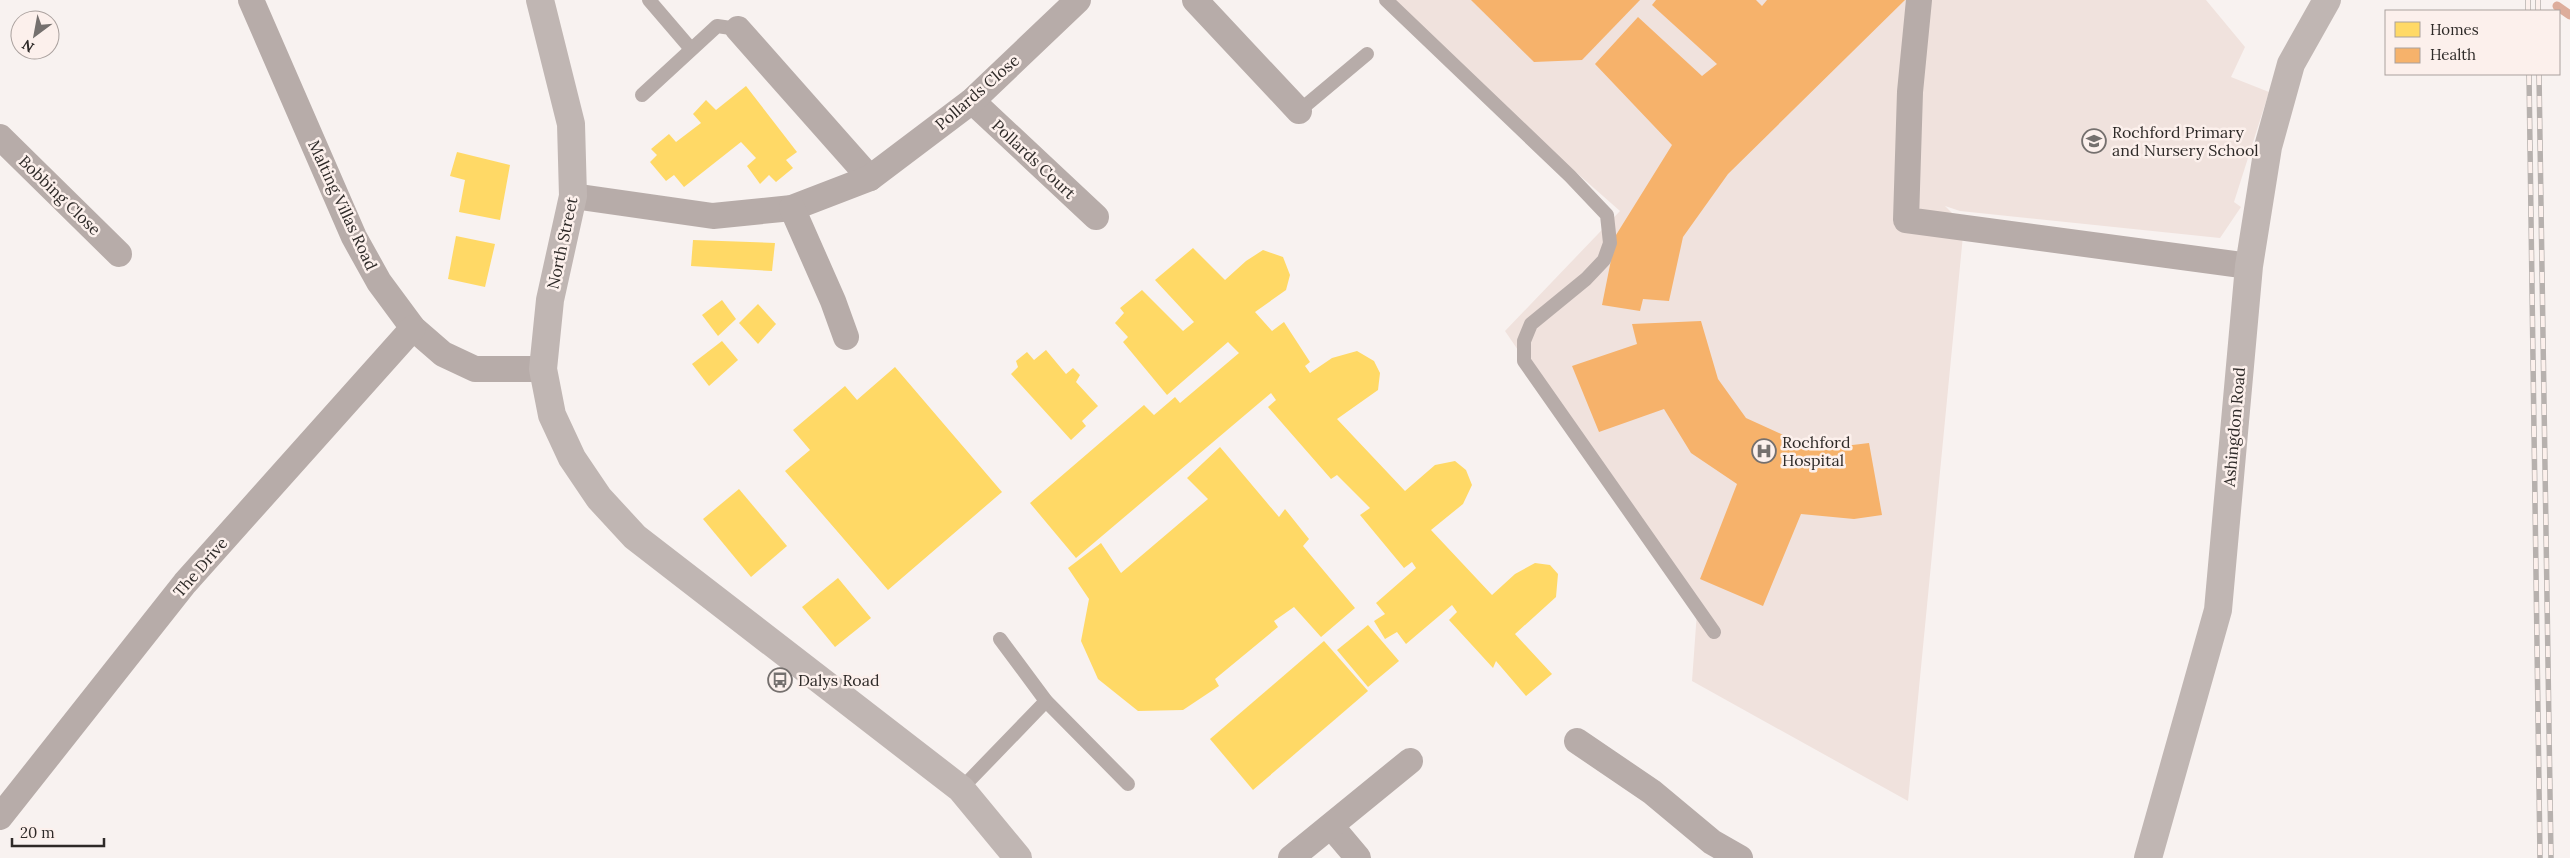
<svg xmlns="http://www.w3.org/2000/svg" width="2570" height="858" font-family="Lora,serif">
	<style>
		.built { fill: #f0e2dd }
		.homes { fill: #ffd966 }
		.health { fill: #f6b26b }
		.lines { fill: none; stroke-linecap: round; stroke-linejoin: round }
		.stream { stroke: #ddad9b; stroke-width: 9 }
		.lane { stroke: #b7aca9; stroke-width: 14 }
		.street { stroke: #b7aca9; stroke-width: 26 }
		.secondary { stroke: #c0b6b3; stroke-width: 28 }
		.rail-casing { stroke: #b7b1ae; stroke-width: 5.5 }
		.rail { stroke: #fcf0ec; stroke-width: 4; stroke-dasharray: 11; stroke-linecap: butt }
		.labels { text-anchor: middle; stroke-width: 5; stroke-linejoin: round; paint-order: stroke }
		.street-label { font-size: 16px; fill: #2e2a28; stroke: #fcf0ec }
		.poi-label { font-size: 16px; fill: #2e2a28; stroke: #fcf0ec; text-anchor: start }
	</style>
	<rect width="100%" height="100%" fill="#f8f2f0"/>
	<polygon class="built" points="1380,0 2206,0 2245,47 2231,77 2269,92 2234,202 2241,207 2220,238 1960,211 1945,206 1964,225 1908,801 1692,681 1697,612 1505,331 1620,211"/>
	<g class="homes">
		<polygon points="746,86 797,152 786,160 793,168 776,182 769,175 760,184 747,166 756,158 741,142 684,187 674,175 666,181 650,162 657,155 651,149 669,134 676,142 701,123 693,114 706,100 716,110"/>
		<polygon points="457,152 510,165 500,220 459,212 465,180 450,176"/>
		<polygon points="456,236 495,244 485,287 448,279"/>
		<polygon points="693,240 775,243 772,271 691,266"/>
		<polygon points="1193,248 1225,280 1246,261 1263,250 1283,257 1290,275 1286,290 1255,312 1272,331 1284,322 1310,362 1305,366 1310,373 1332,358 1357,351 1374,361 1380,373 1378,390 1337,419 1405,491 1435,465 1455,461 1466,470 1472,485 1463,504 1431,530 1492,595 1515,574 1535,563 1550,565 1558,574 1556,597 1515,634 1552,674 1526,696 1496,661 1493,668 1449,620 1457,612 1452,605 1406,644 1397,632 1385,639 1374,621 1385,614 1376,603 1416,568 1412,562 1404,568 1360,515 1370,508 1337,475 1331,479 1268,407 1276,400 1271,393 1076,558 1030,503 1144,405 1154,415 1175,397 1180,403 1239,353 1228,342 1167,395 1123,342 1128,337 1115,323 1124,313 1120,308 1142,290 1183,331 1194,322 1155,280"/>
		<polygon points="722,300 736,319 718,336 702,315"/>
		<polygon points="758,304 776,324 758,344 739,323"/>
		<polygon points="722,341 738,360 709,386 692,364"/>
		<polygon points="1046,350 1066,374 1073,368 1080,375 1076,382 1098,406 1082,421 1086,426 1071,440 1011,374 1018,367 1016,361 1027,352 1034,360"/>
		<polygon points="895,367 1002,492 888,590 785,471 810,450 793,430 845,386 857,400"/>
		<polygon points="1220,447 1279,517 1285,509 1309,539 1303,546 1355,608 1321,637 1294,607 1274,621 1278,627 1215,679 1219,686 1183,710 1138,711 1098,679 1081,641 1089,599 1068,568 1101,543 1121,573 1208,499 1187,478"/>
		<polygon points="739,489 787,546 751,577 703,519"/>
		<polygon points="838,578 871,618 835,647 802,607"/>
		<polygon points="1368,625 1399,661 1368,687 1337,650"/>
		<polygon points="1324,641 1368,691 1253,790 1210,739"/>
	</g>
	<g class="health">
		<polygon points="1471,0 1640,0 1582,60 1534,62"/>
		<polygon points="1656,0 1756,0 1762,6 1767,0 1905,0 1728,174 1683,237 1669,301 1643,299 1640,311 1602,305 1616,235 1672,145 1595,64 1638,17 1702,76 1717,64 1652,5"/>
		<polygon points="1701,321 1718,379 1746,418 1792,439 1836,447 1869,443 1882,515 1854,519 1801,514 1763,606 1700,579 1737,484 1691,453 1664,409 1599,432 1572,366 1637,344 1632,324"/>
	</g>
	<g class="lines">
		<polyline class="stream" points="2557,6 2570,15"/>
		<g class="lane">
			<polyline points="649,0 691,49"/>
			<polyline points="1386,0 1570,176 1607,215 1610,243 1604,260 1586,279 1531,324 1524,341 1524,361 1714,632"/>
			<polyline points="642,95 717,26 738,29"/>
			<polyline points="1299,111 1367,54"/>
			<polyline points="1000,639 1046,701 1128,784"/>
			<polyline points="961,789 1046,701"/>
		</g>
		<g class="street">
			<polyline points="251,0 354,237 379,282 413,328 443,354 475,369 543,369"/>
			<polyline points="1195,0 1299,111"/>
			<polyline points="1919,0 1910,92 1906,220 2249,266"/>
			<polyline points="738,29 870,178"/>
			<polyline points="972,101 1096,217"/>
			<polyline points="0,137 119,254"/>
			<polyline points="573,196 713,216 792,208 870,178 972,101 1078,0"/>
			<polyline points="792,208 833,301 846,337"/>
			<polyline points="1577,741 1652,792 1712,842 1740,858"/>
			<polyline points="0,817 185,583 413,328"/>
			<polyline points="1331,826 1358,858"/>
			<polyline points="1291,858 1410,761"/>
		</g>
		<g class="secondary">
			<polyline points="540,0 571,124 573,196 550,300 543,369 552,415 572,458 599,498 635,537 961,789 1018,858"/>
			<polyline points="2148,858 2218,610 2249,266 2268,147 2291,64 2327,0"/>
		</g>
		<g class="rail-casing">
			<g id="rail">
				<polyline points="2528,0 2528,11"/>
				<polyline points="2538,0 2538,11"/>
				<polyline points="2529,74 2540,858"/>
				<polyline points="2539,74 2551,858"/>
			</g>
		</g>
		<use href="#rail" class="rail"/>
	</g>
	<defs>
		<g id="school-ring" transform="scale(1.25)"><circle r="9.5" fill="#fcf0ec" stroke="#75706e" stroke-width="1.5"/><path d="M0-5L7-2L0 1L-7-2ZM-4 1L0 2.5L4 1V4Q0 6-4 4Z" fill="#75706e"/></g>
		<g id="hospital-ring" transform="scale(1.25)"><circle r="9.5" fill="#fcf0ec" stroke="#75706e" stroke-width="1.5"/><path d="M-5-5h3v3.5h4V-5h3V5h-3V1.5h-4V5h-3Z" fill="#75706e"/></g>
		<g id="bus-ring" transform="scale(1.25)"><circle r="9.5" fill="#fcf0ec" stroke="#75706e" stroke-width="1.5"/><path d="M-5-6H5V4H4V6H2V4H-2V6H-4V4H-5ZM-3.5-4V0h7V-4ZM-3.5 1.2v1.5H-2V1.2ZM2 1.2v1.5H3.5V1.2Z" fill="#75706e"/></g>
	</defs>
	<g fill-rule="evenodd">
		<use href="#school-ring" x="2094" y="141"/>
		<use href="#hospital-ring" x="1764" y="451"/>
		<use href="#bus-ring" x="780" y="680"/>
	</g>
	<g class="labels">
		<g class="street-label">
			<text transform="translate(977 92) rotate(-41)" y="6">Pollards Close</text>
			<text transform="translate(1034 159) rotate(43)" y="6">Pollards Court</text>
			<text transform="translate(60 195) rotate(44)" y="6">Bobbing Close</text>
			<text transform="translate(343 205) rotate(65)" y="6">Malting Villas Road</text>
			<text transform="translate(562 243) rotate(-78)" y="6">North Street</text>
			<text transform="translate(2234 427) rotate(-85)" y="6">Ashingdon Road</text>
			<text transform="translate(200 567) rotate(-49)" y="6">The Drive</text>
		</g>
		<g class="poi-label">
			<text x="2112" y="138">Rochford Primary<tspan x="2112" dy="18">and Nursery School</tspan></text>
			<text x="1782" y="448">Rochford<tspan x="1782" dy="18">Hospital</tspan></text>
			<text x="798" y="686">Dalys Road</text>
		</g>
	</g>
	<rect x="2385" y="10" width="175" height="65" fill="#fcf0ec" stroke="#aaa19e"/>
	<rect x="2395" y="22" width="25" height="15" fill="#ffd966" stroke="#aaa19e"/>
	<text x="2430" y="35" font-size="15" fill="#2e2a28">Homes</text>
	<rect x="2395" y="48" width="25" height="15" fill="#f6b26b" stroke="#aaa19e"/>
	<text x="2430" y="60" font-size="15" fill="#2e2a28">Health</text>
	<g transform="translate(35 35) rotate(212)"><circle r="24" fill="#fcf0ec" stroke="#aaa19e"/>
	<path d="M0-4L9 19L0 12L-9 19Z" fill="#75706e"/>
	<text y="-8" font-size="14" font-weight="bold" text-anchor="middle" fill="#2e2a28">N</text>
	</g>
	<path d="M12 838v8h92v-8" fill="none" stroke="#2e2a28" stroke-width="2.5"/>
	<text x="20" y="838" font-size="15" fill="#2e2a28" stroke="#fcf0ec" stroke-width="4" paint-order="stroke">20 m</text>
</svg>
